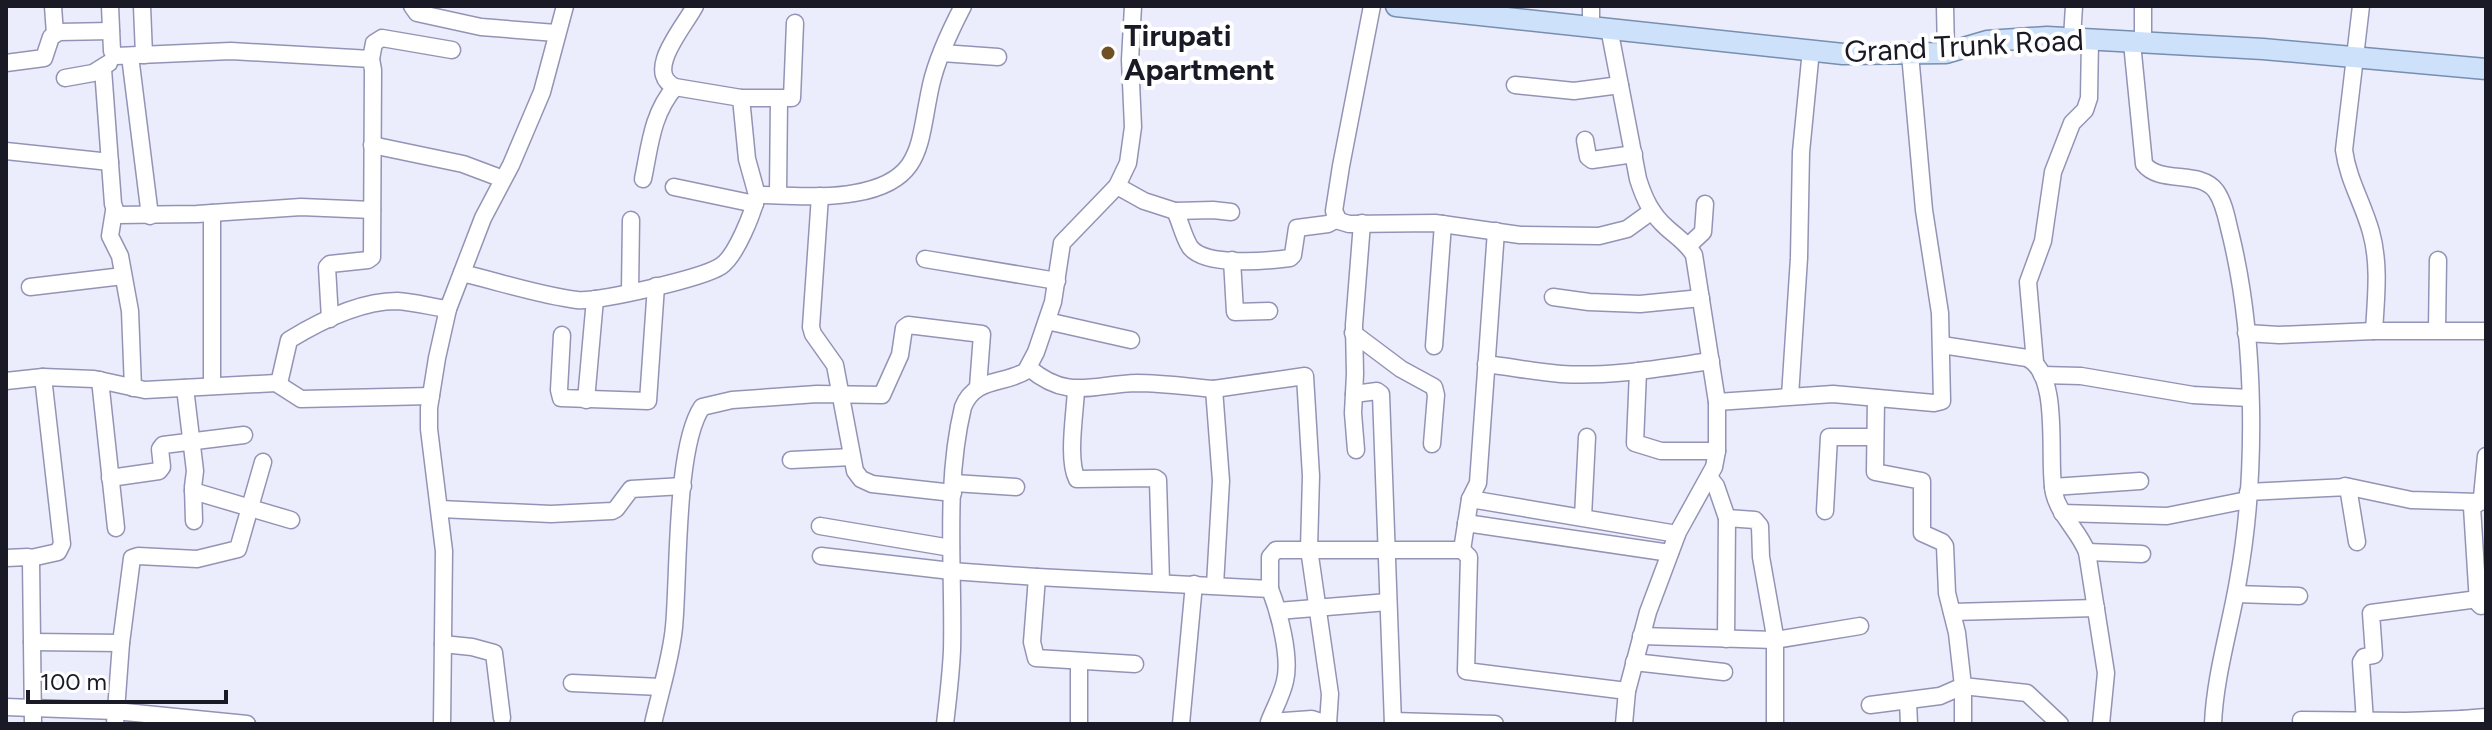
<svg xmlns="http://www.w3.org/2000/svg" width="2492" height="730" font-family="Figtree,sans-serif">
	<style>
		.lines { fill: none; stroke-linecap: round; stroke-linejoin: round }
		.minor-casing { stroke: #9394b5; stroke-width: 19 }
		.major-casing { stroke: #788eaf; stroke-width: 23 }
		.minor { stroke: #fff; stroke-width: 16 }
		.major { stroke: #cde1fb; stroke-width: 20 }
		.poi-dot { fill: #705126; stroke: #fff; stroke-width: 3 }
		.labels { text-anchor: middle; stroke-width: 8; stroke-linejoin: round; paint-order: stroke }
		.poi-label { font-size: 30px; font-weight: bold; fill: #1a1a27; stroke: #fff; text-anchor: start }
		.street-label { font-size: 30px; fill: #1a1a27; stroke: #fff }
	</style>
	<rect width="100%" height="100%" fill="#ecedfc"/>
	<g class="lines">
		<g class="minor-casing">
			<g id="minor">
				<polyline points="53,6 55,34"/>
				<polyline points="110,6 112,51 116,56 231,51 371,59 373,70 372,257 368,260 330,264 327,267 330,319"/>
				<polyline points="142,6 144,55"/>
				<polyline points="412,6 417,13 481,27 556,33"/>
				<polyline points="1372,6 1341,166 1334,211 1339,221 1349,224 1435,223 1520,235 1599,236 1627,229 1652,211"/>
				<polyline points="1591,6 1591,26"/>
				<polyline points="1945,6 1946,53"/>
				<polyline points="2143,6 2143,44"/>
				<path d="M 2361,6 L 2344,150 C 2348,180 2363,203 2371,232 C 2380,264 2376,298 2374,331"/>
				<path d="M 1609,28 L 1638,179 C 1644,198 1651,214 1667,228 C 1677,237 1687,243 1694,255 L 1717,402 L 1717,451 L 1714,467 L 1678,532 L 1648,612 L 1627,691 L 1624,724"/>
				<polyline points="2072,38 2074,6"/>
				<path d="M 2132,43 L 2144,164 C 2160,185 2200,169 2216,191 C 2225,204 2227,221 2231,236 C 2256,340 2257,476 2238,581 C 2230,628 2215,676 2213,724"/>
				<polyline points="942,53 998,57"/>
				<polyline points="130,56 150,216"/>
				<polyline points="371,59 374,43 382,38 452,50"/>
				<polyline points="6,63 44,58 51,37 59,32 111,31"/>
				<polyline points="103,69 113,204 117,215 197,214 301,207 372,210"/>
				<polyline points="65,78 93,73 109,63"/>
				<polyline points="1515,85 1574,91 1620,85"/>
				<polyline points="741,98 792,98 795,23"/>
				<polyline points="1585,140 1588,157 1592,160 1634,154"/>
				<polyline points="372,145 463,164 503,179"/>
				<polyline points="6,151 110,162"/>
				<path d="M 643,179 C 650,145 652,114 675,87"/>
				<path d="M 1117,186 L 1144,201 L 1175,211 C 1181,223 1183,236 1190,247 C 1205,267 1267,261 1290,258 L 1293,255 L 1297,228 L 1328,224 L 1337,219"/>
				<polyline points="674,187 755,204"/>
				<path d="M 757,195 C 789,195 824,199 855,193 C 925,181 918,143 931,85 C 937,58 950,31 963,6"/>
				<polyline points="778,195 779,99"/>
				<polyline points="820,196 811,327 813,334 835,365 855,471 861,479 872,484 953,493"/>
				<polyline points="114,211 110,236 120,256 130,311 133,388"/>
				<polyline points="1175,211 1213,210 1231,212"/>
				<polyline points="1688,246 1703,232 1705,204"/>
				<polyline points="925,259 1057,281"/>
				<polyline points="1232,260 1235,312 1269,311"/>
				<path d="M 462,273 C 500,282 538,295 577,300 C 599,302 703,278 721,266 C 736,256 753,213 757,195 L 747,159 L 741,98 L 675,87 C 643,72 685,26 695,6"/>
				<polyline points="30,287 123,276"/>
				<polyline points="630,292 631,220"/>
				<polyline points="1553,297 1589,302 1640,304 1701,298"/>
				<polyline points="1047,321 1131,340"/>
				<polyline points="2437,330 2438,260"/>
				<polyline points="1353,333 1401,369 1434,387 1436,395 1432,444"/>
				<polyline points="2246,333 2279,335 2374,331 2486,331"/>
				<polyline points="562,335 559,390 561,398 648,401 656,286"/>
				<path d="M 1942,345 L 2027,358 C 2062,374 2047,462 2054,493 C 2059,515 2079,531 2087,552 L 2106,673 L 2101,724"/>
				<polyline points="1434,346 1443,224"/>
				<polyline points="2035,362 2028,282 2043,241 2053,172 2072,123 2085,110 2089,98 2090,39"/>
				<path d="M 1486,364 C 1511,367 1536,372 1561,374 C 1611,377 1661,368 1711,361"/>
				<path d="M 1029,368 C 1068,401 1093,384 1137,383 C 1163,383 1189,387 1214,389"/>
				<polyline points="1638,371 1635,443 1661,451 1717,451"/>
				<polyline points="2042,375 2081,376 2193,395 2249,398"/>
				<polyline points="100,380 116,528"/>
				<path d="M 6,381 L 43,377 L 94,379 L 145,390 L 276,383 L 280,379 L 289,340 C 320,321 361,301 397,301 C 414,302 432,307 448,309"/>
				<polyline points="276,383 301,399 431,396"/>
				<polyline points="212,386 212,213"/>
				<polyline points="185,388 195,471 193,487 194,521"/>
				<path d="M 1076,390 C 1075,413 1067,460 1077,479 L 1155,478 L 1158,480 L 1161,582"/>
				<polyline points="1354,394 1377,391 1381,394 1393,724"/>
				<polyline points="1790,396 1799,258 1801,152 1811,50"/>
				<polyline points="1876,398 1875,472 1922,481 1922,533 1942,542 1945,546 1947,593 1957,633 1963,686 2027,693 2060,724"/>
				<polyline points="586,400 595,299"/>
				<polyline points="1717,402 1833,394 1934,403 1942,401 1940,313 1924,210 1910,54"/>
				<polyline points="1356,450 1353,413 1355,374 1354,325 1362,223"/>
				<polyline points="2486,456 2482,497 2486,502"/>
				<polyline points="791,460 852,457"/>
				<polyline points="1709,477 1716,486 1727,518 1755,520 1760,526 1761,557 1775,636 1775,724"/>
				<polyline points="110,478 159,471 162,467 160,449 163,445 244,435"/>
				<polyline points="954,483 1016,487"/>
				<polyline points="2345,486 2411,500 2479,502"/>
				<polyline points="2053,487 2140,481"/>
				<polyline points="193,491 291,520"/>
				<polyline points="2248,492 2348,487 2357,542"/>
				<polyline points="1470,499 1677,534"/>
				<polyline points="440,509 551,514 612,511 616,509 631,489 683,486"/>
				<polyline points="1825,511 1829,437 1874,437"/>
				<polyline points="2062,513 2167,516 2247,500"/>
				<polyline points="1583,517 1587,437"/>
				<polyline points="1466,523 1670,553"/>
				<polyline points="820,526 951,548"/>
				<polyline points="1462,550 1469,557 1466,671 1627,691"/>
				<polyline points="2087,552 2142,554"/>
				<path d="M 821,556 L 951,571 L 1037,577 L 1270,589 C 1279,612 1291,657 1285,681 C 1282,695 1274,709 1269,722 L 1312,719 L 1327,724"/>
				<polyline points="6,558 28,557 31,560 33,724"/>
				<polyline points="31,558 58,552 62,544 43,377"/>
				<polyline points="1037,577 1032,642 1036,658 1135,664"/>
				<polyline points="1215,585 1221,481 1214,389 1305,376 1311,476 1309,549 1330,694 1328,724"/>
				<polyline points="1270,589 1270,557 1276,550 1462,550 1470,499 1478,483 1496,231"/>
				<polyline points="2236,594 2299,596"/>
				<polyline points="2481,606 2478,603 2472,507 2483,500"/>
				<polyline points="1278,611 1388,602"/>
				<polyline points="1952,612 2096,608"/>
				<polyline points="1641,636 1775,640 1860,626"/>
				<polyline points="1726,639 1727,518"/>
				<polyline points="32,642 121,643"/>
				<polyline points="443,644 472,647 494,653 502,718"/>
				<polyline points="1079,661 1079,724"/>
				<polyline points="1634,662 1724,672"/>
				<polyline points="572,683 661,687"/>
				<polyline points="1908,702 1909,724"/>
				<polyline points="1870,705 1940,696 1963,686 1963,724"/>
				<polyline points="6,707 115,711 247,724"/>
				<polyline points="2301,720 2406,721 2462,719"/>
				<polyline points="1393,721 1495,724"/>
				<polyline points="2365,722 2361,662 2364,657 2374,655 2371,613 2478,599"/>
				<polyline points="115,724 121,643 132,558 138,556 197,559 238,549 263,462"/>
				<polyline points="442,724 444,551 429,429 429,408 437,358 448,309 483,218 511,165 542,92 565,6"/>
				<path d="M 653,724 C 660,692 671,659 674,627 C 679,575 675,447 702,407 L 732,400 L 817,394 L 882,395 L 900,355 L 904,328 L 908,325 L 982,334 L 978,387"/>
				<path d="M 945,724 C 948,699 951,674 952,650 C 954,570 944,486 963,407 C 975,377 1003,385 1026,371 L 1036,352 L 1053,302 L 1062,243 L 1117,186 L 1128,163 L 1133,127 L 1130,60 L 1133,6"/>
				<polyline points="1181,724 1194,584"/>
				<polyline points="2456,724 2462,719 2486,717"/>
			</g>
		</g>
		<g class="major-casing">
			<polyline id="major" points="1396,6 1843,54 1946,53 1987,41 2047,37 2263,49 2486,69"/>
		</g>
		<use href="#minor" class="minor"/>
		<use href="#major" class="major"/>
	</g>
	<circle class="poi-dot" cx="1108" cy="53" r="8"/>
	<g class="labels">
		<g class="poi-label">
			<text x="1124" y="46">Tirupati<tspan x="1124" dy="34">Apartment</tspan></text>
		</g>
		<g class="street-label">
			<text transform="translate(1964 46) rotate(-3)" y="10">Grand Trunk Road</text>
		</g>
	</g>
	<rect width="2492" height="730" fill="none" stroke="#1a1a27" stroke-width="16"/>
	<path d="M28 690v12h198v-12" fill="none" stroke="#1a1a27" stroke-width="4"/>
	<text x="40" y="690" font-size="24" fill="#1a1a27" stroke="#ffffff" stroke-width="6" paint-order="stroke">100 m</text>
</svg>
